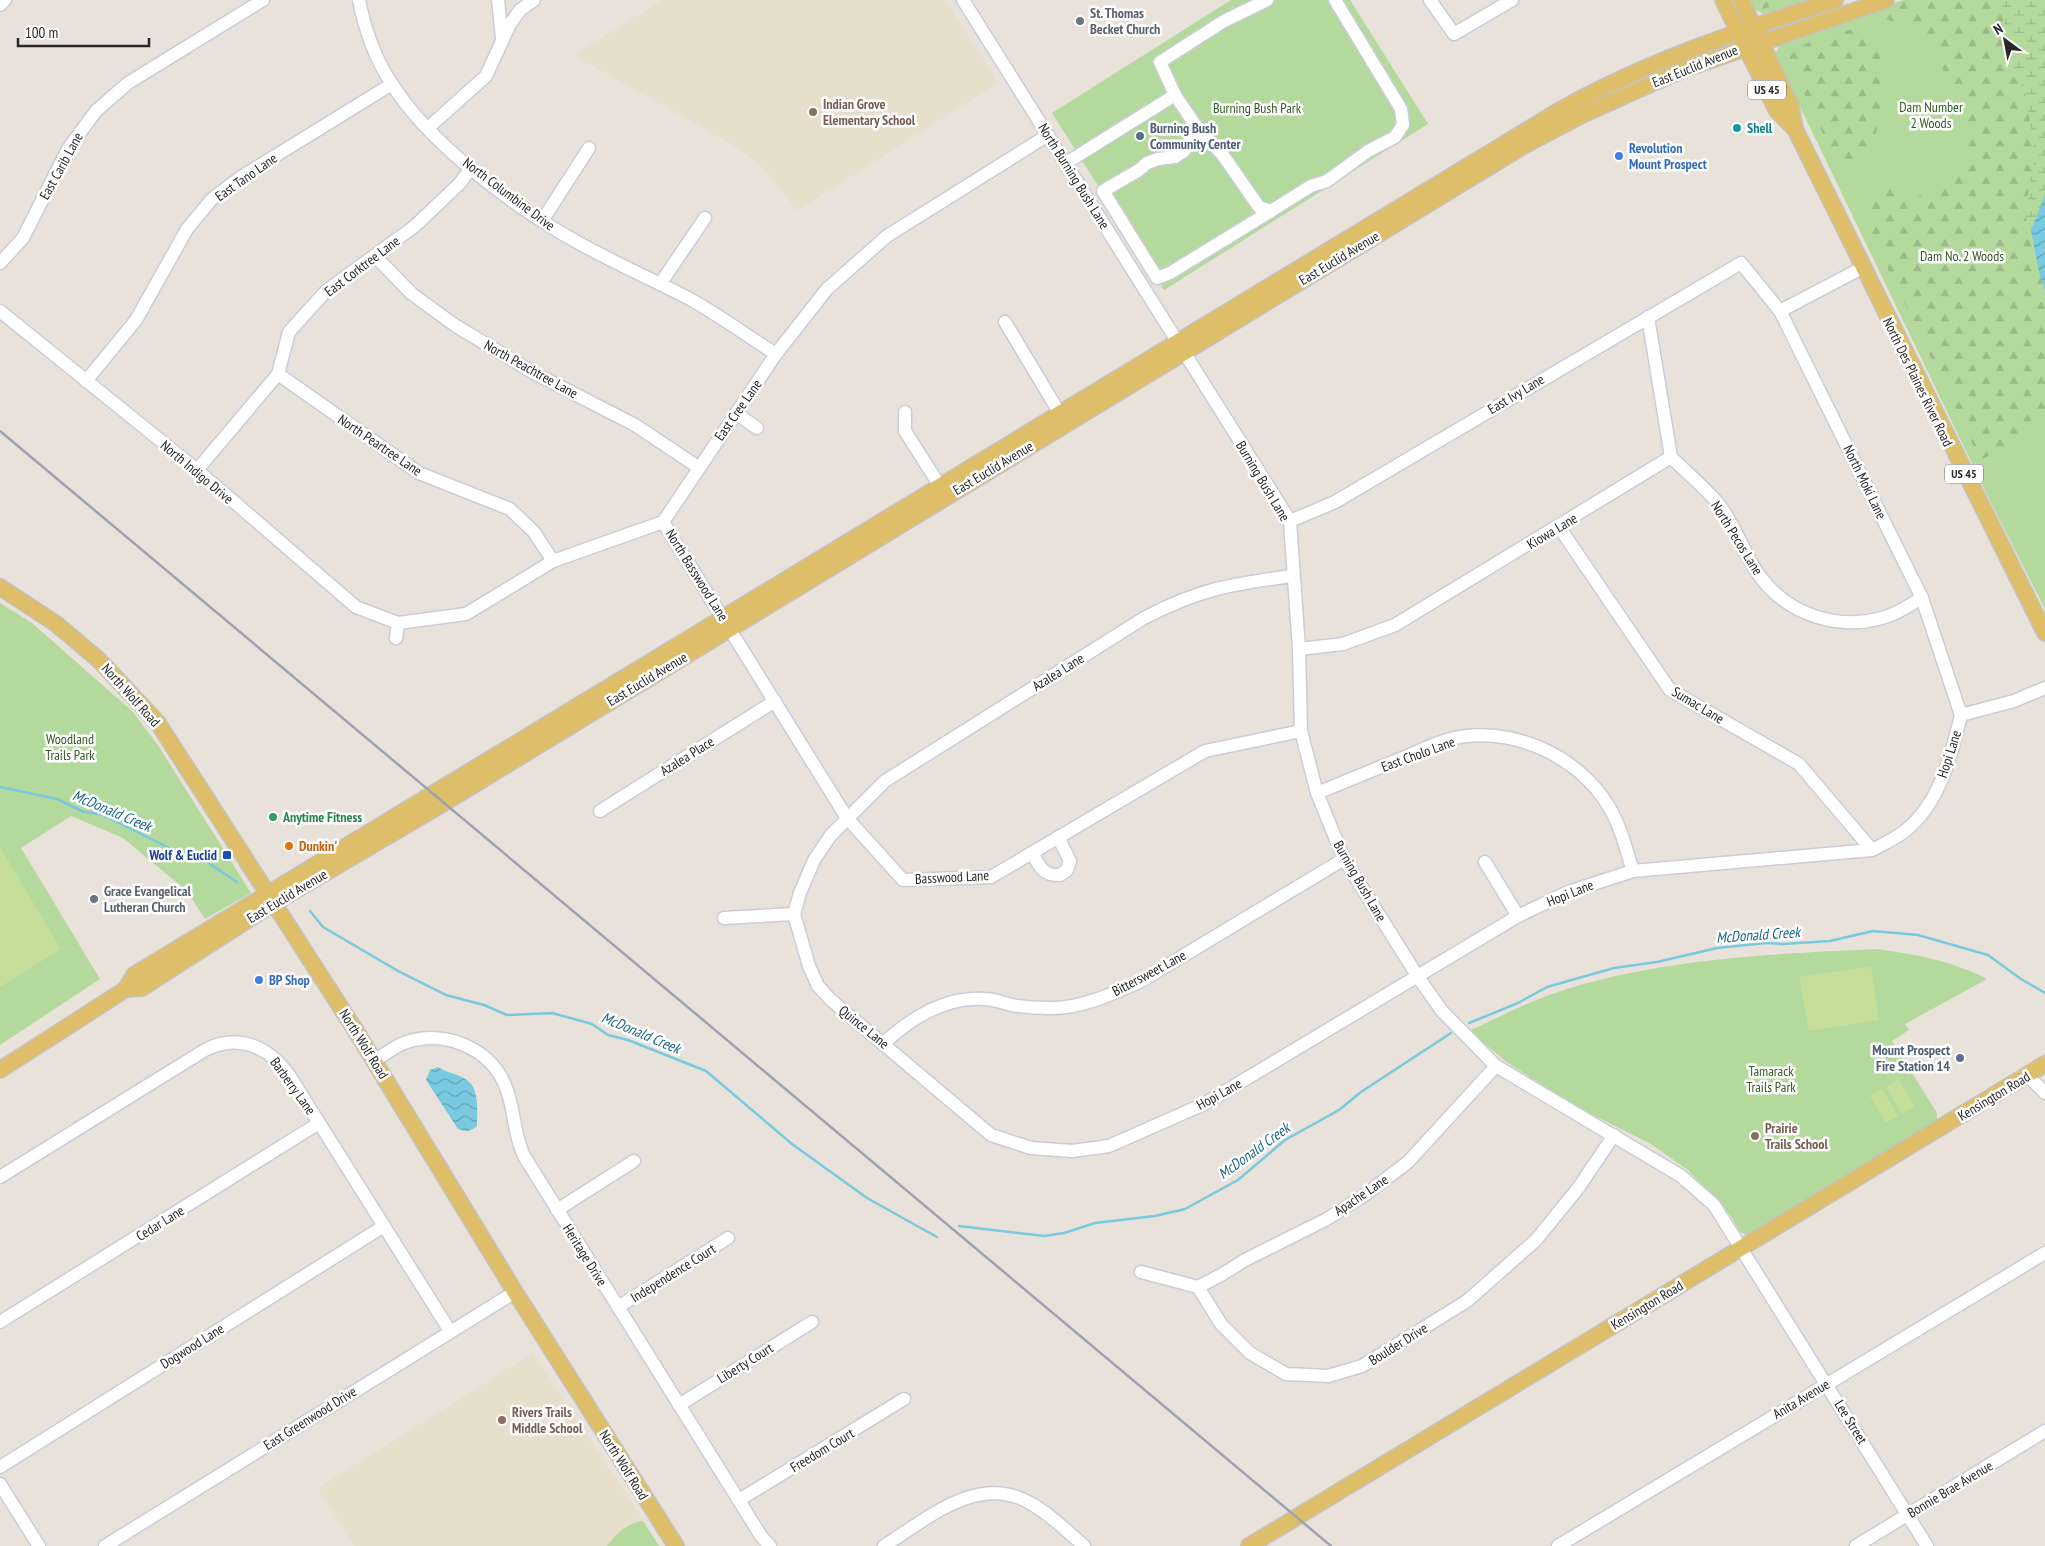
<svg xmlns="http://www.w3.org/2000/svg" width="2045" height="1546" font-family="'PT Sans Narrow',sans-serif">
	<style>
		.education { fill: #e8decc }
		.grass { fill: #b4d99d }
		.forest { fill: url(#forest-firs) }
		.wetland { fill: url(#wetland-marsh) }
		.pitch { fill: #c5df9a }
		.water { fill: url(#water-waves) }
		.lines { fill: none; stroke-linecap: round; stroke-linejoin: round }
		.stream { stroke: #79c9df; stroke-width: 2.5 }
		.minor-casing { stroke: #c9cdd8; stroke-width: 15 }
		.major-casing { stroke: #c3c3c3; stroke-width: 18 }
		.minor { stroke: #fff; stroke-width: 12 }
		.major { stroke: #dfbe69; stroke-width: 15 }
		.rail { stroke: #9ea2b0; stroke-width: 2.5 }
		.worship-dot { fill: #6b7280; stroke: #fff; stroke-width: 2 }
		.education-dot { fill: #8d6e63; stroke: #fff; stroke-width: 2 }
		.culture-dot { fill: #0f9aa8; stroke: #fff; stroke-width: 2 }
		.service-dot { fill: #5c6f8a; stroke: #fff; stroke-width: 2 }
		.shop-dot { fill: #3f7fe0; stroke: #fff; stroke-width: 2 }
		.leisure-dot { fill: #2e9e5b; stroke: #fff; stroke-width: 2 }
		.food-dot { fill: #e8710a; stroke: #fff; stroke-width: 2 }
		.transit-dot { fill: #1a4fb4; stroke: #fff; stroke-width: 2 }
		.labels { text-anchor: middle; stroke-width: 5; stroke-linejoin: round; paint-order: stroke }
		.shield { fill: #fff; stroke: #686868; stroke-width: 1 }
		.shield-label { font-size: 12px; font-weight: bold; fill: #282828 }
		.worship-label { font-size: 14px; font-weight: bold; fill: #5b616d; stroke: #fff; text-anchor: start }
		.street-label { font-size: 14px; fill: #282828; stroke: #fff }
		.education-label { font-size: 14px; font-weight: bold; fill: #785e54; stroke: #fff; text-anchor: start }
		.park-label { font-size: 14px; fill: #305b21; stroke: #fff }
		.service-label { font-size: 14px; font-weight: bold; fill: #4e5e75; stroke: #fff; text-anchor: start }
		.culture-label { font-size: 14px; font-weight: bold; fill: #0d838f; stroke: #fff; text-anchor: start }
		.shop-label { font-size: 14px; font-weight: bold; fill: #366cbe; stroke: #fff; text-anchor: start }
		.leisure-label { font-size: 14px; font-weight: bold; fill: #27864d; stroke: #fff; text-anchor: start }
		.food-label { font-size: 14px; font-weight: bold; fill: #c56008; stroke: #fff; text-anchor: start }
		.transit-label { font-size: 14px; font-weight: bold; fill: #164399; stroke: #fff; text-anchor: end }
		.water-label { font-size: 15px; font-style: italic; fill: #1c6787; stroke: #fff }
	</style>
	<defs>
		<pattern id="forest-firs" width="22" height="20" patternUnits="userSpaceOnUse" patternTransform="scale(1.25)"><rect width="22" height="20" fill="#b4d99d"/><path d="M5 1l3.5 6h-7zM16 11l3.5 6h-7z" fill="#9bba87"/></pattern>
		<pattern id="wetland-marsh" width="20" height="14" patternUnits="userSpaceOnUse" patternTransform="scale(1.25)"><rect width="20" height="14" fill="#b4d99d"/><path d="M1 5h8M5 5V1M11 12h8M15 12V8" fill="none" stroke="#9bba87"/></pattern>
		<pattern id="water-waves" width="16" height="10" patternUnits="userSpaceOnUse" patternTransform="scale(1.25)"><rect width="16" height="10" fill="#79c9df"/><path d="M0 5q4-4 8 0t8 0" fill="none" stroke="#63a3b5"/></pattern>
	</defs>
	<rect width="100%" height="100%" fill="#e8e2db"/>
	<g class="education">
		<polygon points="663,0 946,0 998,83 797,211 762,166 728,142 573,55"/>
		<polygon points="533,1353 644,1521 635,1522 611,1539 607,1546 354,1546 318,1488"/>
	</g>
	<g class="grass">
		<polygon points="1231,0 1350,0 1428,124 1164,290 1052,113"/>
		<polygon points="1748,0 1818,0 1765,15 1754,9"/>
		<polygon points="1904,0 2045,0 2045,609 1991,503 1777,59 1776,52 1781,43"/>
		<polygon points="0,603 32,623 133,712 159,747 251,893 205,919 186,890 123,838 71,816 21,848 100,979 0,1045"/>
		<path d="M 1876,949 C 1918,955 1950,960 1987,979 L 1905,1024 L 1909,1030 L 1892,1041 L 1937,1113 L 1937,1121 L 1748,1236 L 1740,1232 L 1730,1215 L 1688,1170 L 1651,1144 L 1575,1106 L 1508,1063 L 1469,1031 C 1495,1019 1522,1005 1549,995 C 1650,959 1770,954 1876,949 Z"/>
		<path d="M 643,1521 L 659,1546 L 607,1546 C 615,1534 629,1522 643,1521 Z"/>
	</g>
	<g class="forest">
		<polygon points="1748,0 1792,0 1756,11"/>
		<path d="M 1904,0 L 2045,0 L 2045,195 L 2031,230 L 2040,277 L 2045,290 L 2045,423 L 2007,447 L 1982,459 L 1978,455 L 1866,224 C 1866,205 1869,191 1887,183 L 1915,198 L 1967,168 C 1965,118 1946,68 1919,25 L 1893,22 L 1883,18 L 1881,8 Z"/>
		<polygon points="1858,27 1880,39 1886,67 1884,98 1878,127 1868,156 1860,166 1844,172 1835,159 1788,59 1789,53 1794,47"/>
	</g>
	<polygon class="wetland" points="2003,0 2045,0 2045,195 2031,230 2026,235 2027,200 2033,168 2033,139 2025,93 2007,53 2002,9"/>
	<g class="pitch">
		<polygon points="0,847 61,949 0,987"/>
		<polygon points="1871,966 1879,1020 1809,1031 1799,977"/>
		<polygon points="1898,1079 1915,1106 1902,1114 1886,1087"/>
		<polygon points="1882,1089 1898,1116 1886,1123 1870,1096"/>
	</g>
	<g class="water">
		<polygon points="2045,195 2045,290 2040,277 2031,230"/>
		<path d="M 438,1067 C 447,1073 459,1074 467,1080 C 480,1090 477,1112 477,1126 C 470,1132 466,1132 458,1129 L 426,1080 L 430,1070 Z"/>
	</g>
	<g class="lines">
		<g class="stream">
			<polyline points="0,787 57,799 84,812 101,814 169,848 204,860 237,882"/>
			<polyline points="310,911 323,927 398,971 446,995 484,1005 507,1015 552,1013 592,1024 608,1035 628,1040 706,1071 792,1144 867,1198 937,1237"/>
			<polyline points="1469,1023 1518,1003 1547,987 1614,968 1657,962 1717,948 1766,943 1783,944 1830,941 1873,931 1918,935 1988,955 2021,979 2045,993"/>
			<polyline points="959,1226 1044,1236 1064,1233 1095,1223 1155,1216 1185,1209 1238,1180 1285,1140 1339,1110 1361,1092 1451,1033"/>
		</g>
		<g class="minor-casing">
			<g id="minor">
				<path d="M 359,0 C 365,30 375,59 392,84 C 426,139 503,198 558,231 C 600,257 646,276 690,299 C 719,315 747,336 776,354"/>
				<polyline points="498,0 502,38"/>
				<polyline points="963,0 1290,521 1299,649 1301,731 1317,793 1344,859 1418,977 1442,1011 1496,1066 1681,1176 1714,1205 1927,1546"/>
				<polyline points="1267,0 1224,21 1160,62 1175,95 1198,129 1222,154 1259,207 1271,211 1311,186 1327,181 1368,151 1395,137 1403,125 1401,109 1335,0"/>
				<polyline points="1430,0 1454,34 1512,0"/>
				<polyline points="0,5 5,0"/>
				<polyline points="428,128 486,76 510,24 520,10 534,0"/>
				<polyline points="1198,129 1184,151 1175,157 1158,159 1147,163 1139,170 1103,191 1157,278 1170,273 1271,211"/>
				<polyline points="1066,163 1175,95"/>
				<polyline points="542,221 589,148"/>
				<polyline points="375,256 412,294 456,326 534,373 635,425 698,467"/>
				<polyline points="0,263 23,238 68,149 96,111 128,83 263,0"/>
				<polyline points="660,284 705,218"/>
				<polyline points="0,311 197,470 356,607 398,623 466,614 553,561 663,522 776,354 827,289 887,236 1048,135"/>
				<polyline points="1780,311 1862,268"/>
				<polyline points="1648,317 1671,457"/>
				<polyline points="1005,322 1065,422"/>
				<polyline points="278,374 419,473 510,509 534,532 553,561"/>
				<polyline points="86,381 136,320 187,229 212,199 241,177 392,84"/>
				<polyline points="905,412 905,431 945,494"/>
				<polyline points="736,413 757,428"/>
				<path d="M 1671,457 C 1686,472 1703,486 1717,502 C 1735,524 1743,552 1759,575 C 1788,616 1841,632 1888,616 C 1900,612 1911,604 1922,598"/>
				<polyline points="197,470 278,374 289,332 326,291 415,226 460,183 471,168"/>
				<polyline points="1290,521 1335,502 1741,263 1780,311 1922,598 1961,715"/>
				<polyline points="663,522 847,818 903,880 991,877 1205,751 1301,731"/>
				<polyline points="1559,527 1670,690 1799,764 1872,850"/>
				<path d="M 1292,576 C 1232,584 1199,589 1144,618 L 885,781 L 831,835 L 814,860 L 800,893 L 794,914 L 809,966 L 818,986 L 831,1000 L 991,1135 L 1031,1148 L 1072,1151 L 1109,1146 L 1204,1104 L 1518,916 L 1568,892 L 1633,871 L 1872,850 C 1883,844 1895,839 1905,831 C 1940,803 1951,756 1961,715 L 2014,701 L 2045,688"/>
				<polyline points="396,638 398,623"/>
				<polyline points="1299,649 1343,644 1395,625 1671,457"/>
				<path d="M 1317,793 C 1346,781 1376,769 1405,757 C 1419,751 1433,744 1447,740 C 1507,723 1578,754 1609,807 C 1621,827 1626,849 1633,871"/>
				<polyline points="600,811 775,701"/>
				<path d="M 1032,853 C 1040,867 1043,876 1060,875 L 1067,870 L 1070,861 L 1058,837"/>
				<polyline points="1485,862 1518,916"/>
				<polyline points="724,918 794,914"/>
				<path d="M 884,1043 C 911,1018 946,996 985,999 C 994,999 1003,1003 1011,1005 C 1023,1007 1037,1008 1049,1008 C 1081,1009 1115,993 1143,980 L 1344,859"/>
				<path d="M 374,1061 C 384,1055 394,1047 404,1043 C 443,1029 489,1047 505,1085 C 515,1108 513,1133 524,1156 L 761,1536 L 770,1546"/>
				<polyline points="2027,1075 2045,1093"/>
				<path d="M 0,1177 L 205,1050 C 238,1033 268,1046 289,1075 L 450,1331"/>
				<polyline points="557,1210 634,1161"/>
				<polyline points="1141,1272 1198,1287 1221,1324 1250,1353 1286,1374 1328,1376 1362,1366 1467,1301 1536,1240 1579,1187 1614,1135"/>
				<polyline points="1198,1287 1221,1275 1245,1260 1325,1220 1362,1197 1408,1162 1496,1066"/>
				<polyline points="618,1307 728,1238"/>
				<polyline points="0,1322 319,1123"/>
				<polyline points="679,1405 812,1322"/>
				<polyline points="0,1467 384,1226"/>
				<polyline points="0,1484 39,1546"/>
				<polyline points="739,1500 904,1399"/>
				<polyline points="105,1546 515,1292"/>
				<path d="M 884,1546 C 927,1519 978,1473 1030,1503 C 1050,1514 1067,1531 1084,1546"/>
				<polyline points="1558,1546 2045,1253"/>
				<polyline points="1856,1546 2045,1431"/>
			</g>
		</g>
		<g class="major-casing">
			<g id="major">
				<polyline points="1723,0 1777,111 1795,129"/>
				<polyline points="1741,0 1791,106 1795,129 2045,633"/>
				<polyline points="0,587 55,623 99,660 158,723 354,1028 515,1292 676,1546"/>
				<path d="M 126,989 L 134,975 L 1562,109 C 1648,61 1741,30 1835,0"/>
				<polyline points="0,1070 126,989 142,988 274,903 444,803 1525,145 1584,114 1682,70 1886,0"/>
				<polyline points="1249,1546 2045,1064"/>
			</g>
		</g>
		<use href="#minor" class="minor"/>
		<use href="#major" class="major"/>
		<polyline class="rail" points="0,431 1331,1546"/>
	</g>
	<g class="worship-dot">
		<circle cx="1080" cy="21" r="5"/>
		<circle cx="94" cy="899" r="5"/>
	</g>
	<g class="education-dot">
		<circle cx="813" cy="112" r="5"/>
		<circle cx="1755" cy="1136" r="5"/>
		<circle cx="502" cy="1420" r="5"/>
	</g>
	<circle class="culture-dot" cx="1737" cy="128" r="5"/>
	<g class="service-dot">
		<circle cx="1140" cy="136" r="5"/>
		<circle cx="1960" cy="1058" r="5"/>
	</g>
	<g class="shop-dot">
		<circle cx="1619" cy="156" r="5"/>
		<circle cx="259" cy="980" r="5"/>
	</g>
	<circle class="leisure-dot" cx="273" cy="817" r="5"/>
	<circle class="food-dot" cx="289" cy="846" r="5"/>
	<rect class="transit-dot" x="222" y="850" width="10" height="10" rx="2.5"/>
	<g class="labels">
		<g class="shield">
			<rect x="1748" y="80.5" width="38" height="19" rx="4"/>
			<rect x="1945" y="464.5" width="38" height="19" rx="4"/>
		</g>
		<g class="shield-label">
			<text x="1767" y="94">US 45</text>
			<text x="1964" y="478">US 45</text>
		</g>
		<g class="worship-label">
			<text x="1090" y="18">St. Thomas<tspan x="1090" dy="16">Becket Church</tspan></text>
			<text x="104" y="896">Grace Evangelical<tspan x="104" dy="16">Lutheran Church</tspan></text>
		</g>
		<g class="street-label">
			<text transform="translate(1695 66) rotate(-22)" y="5">East Euclid Avenue</text>
			<text transform="translate(61 166) rotate(-61)" y="5">East Carib Lane</text>
			<text transform="translate(1074 176) rotate(58)" y="5">North Burning Bush Lane</text>
			<text transform="translate(246 177) rotate(-35)" y="5">East Tano Lane</text>
			<text transform="translate(509 194) rotate(37)" y="5">North Columbine Drive</text>
			<text transform="translate(1339 258) rotate(-31)" y="5">East Euclid Avenue</text>
			<text transform="translate(362 266) rotate(-37)" y="5">East Corktree Lane</text>
			<text transform="translate(531 369) rotate(29)" y="5">North Peachtree Lane</text>
			<text transform="translate(1918 382) rotate(64)" y="5">North Des Plaines River Road</text>
			<text transform="translate(1516 394) rotate(-31)" y="5">East Ivy Lane</text>
			<text transform="translate(738 410) rotate(-55)" y="5">East Cree Lane</text>
			<text transform="translate(380 445) rotate(34)" y="5">North Peartree Lane</text>
			<text transform="translate(993 468) rotate(-31)" y="5">East Euclid Avenue</text>
			<text transform="translate(197 472) rotate(40)" y="5">North Indigo Drive</text>
			<text transform="translate(1263 481) rotate(59)" y="5">Burning Bush Lane</text>
			<text transform="translate(1865 482) rotate(64)" y="5">North Moki Lane</text>
			<text transform="translate(1552 531) rotate(-31)" y="5">Kiowa Lane</text>
			<text transform="translate(1737 538) rotate(58)" y="5">North Pecos Lane</text>
			<text transform="translate(697 575) rotate(58)" y="5">North Basswood Lane</text>
			<text transform="translate(1058 672) rotate(-32)" y="5">Azalea Lane</text>
			<text transform="translate(647 679) rotate(-31)" y="5">East Euclid Avenue</text>
			<text transform="translate(131 695) rotate(48)" y="5">North Wolf Road</text>
			<text transform="translate(1698 705) rotate(31)" y="5">Sumac Lane</text>
			<text transform="translate(1418 754) rotate(-20)" y="5">East Cholo Lane</text>
			<text transform="translate(1949 754) rotate(-72)" y="5">Hopi Lane</text>
			<text transform="translate(687 756) rotate(-32)" y="5">Azalea Place</text>
			<text transform="translate(952 877) rotate(-3)" y="5">Basswood Lane</text>
			<text transform="translate(1360 881) rotate(60)" y="5">Burning Bush Lane</text>
			<text transform="translate(1570 893) rotate(-22)" y="5">Hopi Lane</text>
			<text transform="translate(287 896) rotate(-31)" y="5">East Euclid Avenue</text>
			<text transform="translate(1149 973) rotate(-28)" y="5">Bittersweet Lane</text>
			<text transform="translate(864 1027) rotate(39)" y="5">Quince Lane</text>
			<text transform="translate(364 1044) rotate(58)" y="5">North Wolf Road</text>
			<text transform="translate(293 1086) rotate(54)" y="5">Barberry Lane</text>
			<text transform="translate(1219 1094) rotate(-29)" y="5">Hopi Lane</text>
			<text transform="translate(1994 1096) rotate(-31)" y="5">Kensington Road</text>
			<text transform="translate(1361 1195) rotate(-34)" y="5">Apache Lane</text>
			<text transform="translate(160 1223) rotate(-32)" y="5">Cedar Lane</text>
			<text transform="translate(585 1255) rotate(58)" y="5">Heritage Drive</text>
			<text transform="translate(673 1273) rotate(-32)" y="5">Independence Court</text>
			<text transform="translate(1647 1305) rotate(-31)" y="5">Kensington Road</text>
			<text transform="translate(1398 1344) rotate(-32)" y="5">Boulder Drive</text>
			<text transform="translate(192 1346) rotate(-32)" y="5">Dogwood Lane</text>
			<text transform="translate(745 1363) rotate(-32)" y="5">Liberty Court</text>
			<text transform="translate(1801 1399) rotate(-31)" y="5">Anita Avenue</text>
			<text transform="translate(310 1418) rotate(-32)" y="5">East Greenwood Drive</text>
			<text transform="translate(1851 1422) rotate(58)" y="5">Lee Street</text>
			<text transform="translate(822 1450) rotate(-31)" y="5">Freedom Court</text>
			<text transform="translate(624 1465) rotate(58)" y="5">North Wolf Road</text>
			<text transform="translate(1950 1489) rotate(-31)" y="5">Bonnie Brae Avenue</text>
		</g>
		<g class="education-label">
			<text x="823" y="109">Indian Grove<tspan x="823" dy="16">Elementary School</tspan></text>
			<text x="1765" y="1133">Prairie<tspan x="1765" dy="16">Trails School</tspan></text>
			<text x="512" y="1417">Rivers Trails<tspan x="512" dy="16">Middle School</tspan></text>
		</g>
		<g class="park-label">
			<text x="1931" y="112">Dam Number<tspan x="1931" dy="16">2 Woods</tspan></text>
			<text x="1257" y="113">Burning Bush Park</text>
			<text x="1962" y="261">Dam No. 2 Woods</text>
			<text x="70" y="744">Woodland<tspan x="70" dy="16">Trails Park</tspan></text>
			<text x="1771" y="1076">Tamarack<tspan x="1771" dy="16">Trails Park</tspan></text>
		</g>
		<g class="service-label">
			<text x="1150" y="133">Burning Bush<tspan x="1150" dy="16">Community Center</tspan></text>
			<text x="1950" y="1055" text-anchor="end">Mount Prospect<tspan x="1950" dy="16">Fire Station 14</tspan></text>
		</g>
		<g class="culture-label">
			<text x="1747" y="133">Shell</text>
		</g>
		<g class="shop-label">
			<text x="1629" y="153">Revolution<tspan x="1629" dy="16">Mount Prospect</tspan></text>
			<text x="269" y="985">BP Shop</text>
		</g>
		<g class="leisure-label">
			<text x="283" y="822">Anytime Fitness</text>
		</g>
		<g class="food-label">
			<text x="299" y="851">Dunkin'</text>
		</g>
		<g class="transit-label">
			<text x="217" y="860">Wolf &amp; Euclid</text>
		</g>
		<g class="water-label">
			<text transform="translate(112 811) rotate(23)" y="5">McDonald Creek</text>
			<text transform="translate(1758 935) rotate(-4)" y="5">McDonald Creek</text>
			<text transform="translate(641 1033) rotate(23)" y="5">McDonald Creek</text>
			<text transform="translate(1254 1151) rotate(-36)" y="5">McDonald Creek</text>
		</g>
	</g>
	<g transform="translate(2005 40) rotate(328)" stroke="#ffffff" stroke-width="4" paint-order="stroke">
	<path d="M0-4L9 19L0 12L-9 19Z" fill="#282828"/>
	<text y="-8" font-size="14" font-weight="bold" text-anchor="middle" fill="#282828">N</text>
	</g>
	<path d="M18 38v8h131v-8" fill="none" stroke="#282828" stroke-width="2.5"/>
	<text x="25" y="38" font-size="15" fill="#282828" stroke="#ffffff" stroke-width="4" paint-order="stroke">100 m</text>
</svg>
